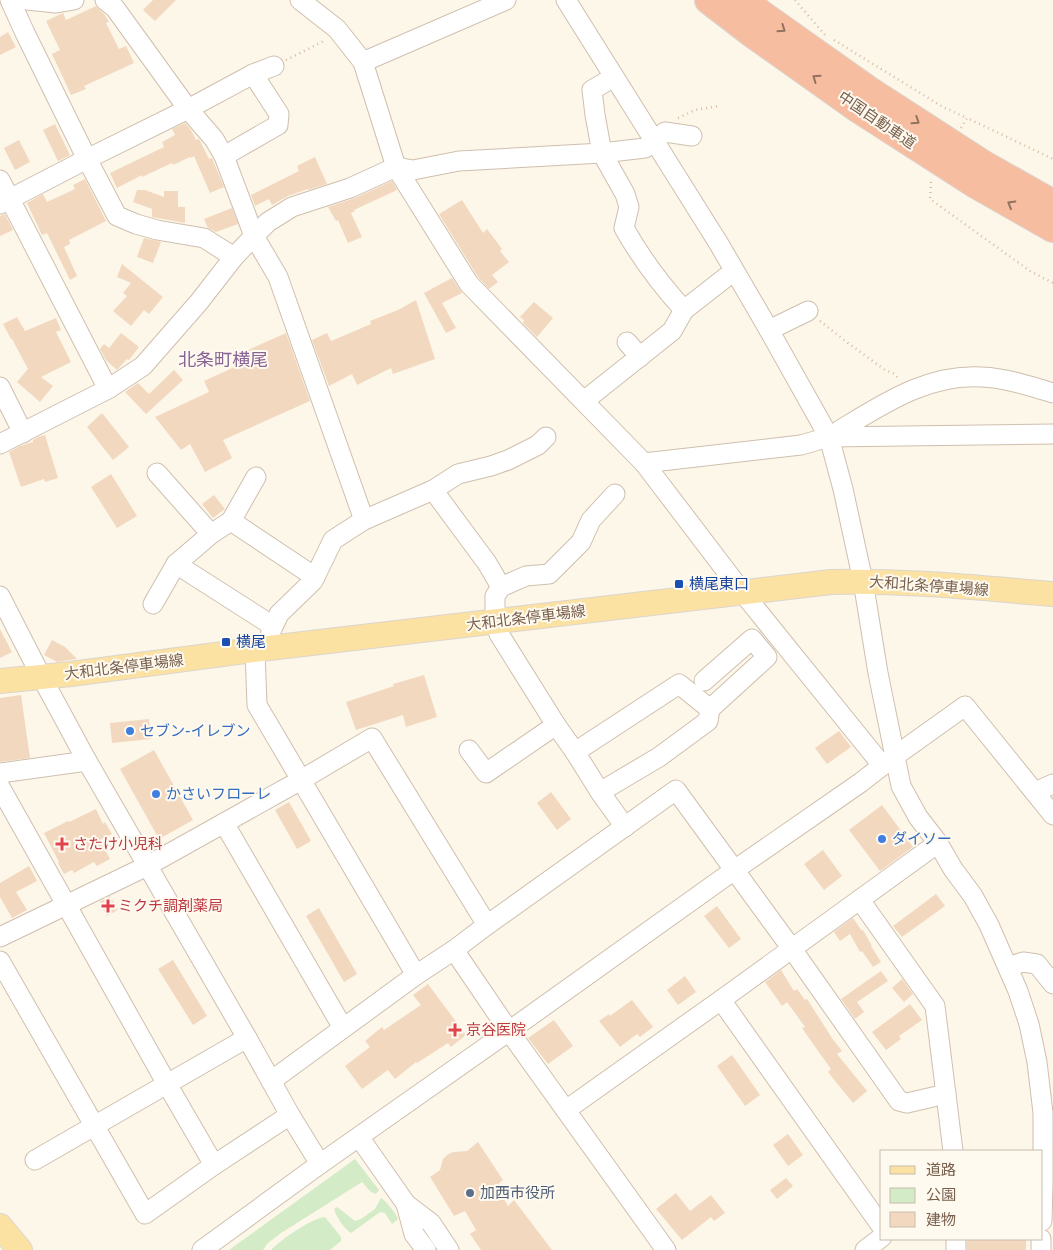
<svg xmlns="http://www.w3.org/2000/svg" width="1053" height="1250" font-family="'DejaVu Sans','Noto Sans JP',sans-serif">
	<style>
		.green { fill: #d3ebc6 }
		.building { fill: #f3d8c0 }
		.lines { fill: none; stroke-linecap: round; stroke-linejoin: round }
		.minor-casing { stroke: #cfbfae; stroke-width: 21 }
		.major-casing { stroke: #dcd5d0; stroke-width: 26 }
		.highway-casing { stroke: #dcd5d0; stroke-width: 30 }
		.path { stroke: #d8bba3; stroke-width: 2.5; stroke-dasharray: 1 4; stroke-linecap: butt }
		.minor { stroke: #fff; stroke-width: 19 }
		.major { stroke: #fbe1a2; stroke-width: 24 }
		.highway { stroke: #f7bda0; stroke-width: 28 }
		.oneway { stroke: #91725d }
		.transit-dot { fill: #1a4fb4; stroke: #fffaf0; stroke-width: 2 }
		.shop-dot { fill: #3f7fe0; stroke: #fffaf0; stroke-width: 2 }
		.health-dot { fill: #e0444e; stroke: #fffaf0; stroke-width: 2 }
		.service-dot { fill: #5c6f8a; stroke: #fffaf0; stroke-width: 2 }
		.labels { text-anchor: middle; stroke-width: 4; stroke-linejoin: round; paint-order: stroke }
		.street-label { font-size: 15px; fill: #785f4c; stroke: #fffaf0 }
		.transit-label { font-size: 15px; fill: #164399; stroke: #fffaf0; text-anchor: start }
		.shop-label { font-size: 15px; fill: #366cbe; stroke: #fffaf0; text-anchor: start }
		.health-label { font-size: 15px; fill: #be3a42; stroke: #fffaf0; text-anchor: start }
		.service-label { font-size: 15px; fill: #4e5e75; stroke: #fffaf0; text-anchor: start }
		.quarter-label { font-size: 18px; fill: #886494; stroke: #fffaf0 }
	</style>
	<rect width="100%" height="100%" fill="#fdf7e9"/>
	<g class="green">
		<path d="M 355,1159 L 379,1190 L 376,1194 C 370,1193 366,1186 362,1182 L 281,1233 L 268,1243 L 263,1250 L 229,1250 Z"/>
		<path d="M 381,1198 C 386,1201 396,1213 398,1219 L 392,1224 L 385,1213 L 380,1212 L 351,1233 C 344,1229 336,1216 334,1209 L 337,1207 L 355,1221 L 361,1219 L 375,1209 Z"/>
		<path d="M 325,1217 L 341,1237 L 341,1241 L 330,1250 L 271,1250 C 282,1239 310,1219 325,1217 Z"/>
	</g>
	<g class="building">
		<polygon points="153,0 176,0 155,21 143,10"/>
		<polygon points="96,6 105,15 109,22 106,23 119,49 126,46 134,63 84,86 86,89 71,95 52,54 60,50 46,21 63,13 66,20"/>
		<polygon points="8,32 16,47 0,55 0,37"/>
		<polygon points="185,123 191,130 196,140 199,139 209,159 212,158 224,187 210,193 194,156 191,158 190,157 173,165 172,163 142,177 142,175 117,188 110,173 164,147 162,142 175,135 172,129"/>
		<polygon points="55,124 70,155 58,161 43,130"/>
		<polygon points="19,140 30,162 15,170 4,148"/>
		<polygon points="315,157 327,184 308,190 308,189 288,196 272,205 269,199 255,206 251,195 299,171 297,166"/>
		<polygon points="85,179 106,221 69,240 70,244 64,247 77,276 70,280 47,233 42,235 27,203 43,194 47,202 75,189 73,185"/>
		<polygon points="392,181 397,190 354,210 355,211 351,213 362,237 348,243 338,220 336,221 328,207 355,198"/>
		<polygon points="137,190 145,190 164,197 164,191 178,191 178,207 185,207 185,223 152,217 152,209 133,202"/>
		<polygon points="462,200 483,233 487,229 502,249 500,251 509,262 492,275 498,282 489,289 478,277 439,214"/>
		<polygon points="232,208 238,224 216,232 208,228 204,219"/>
		<polygon points="5,214 13,230 0,236 0,216"/>
		<polygon points="144,238 161,242 153,263 137,257"/>
		<polygon points="122,264 163,297 149,314 144,310 131,326 113,311 127,296 123,293 131,283 117,277"/>
		<polygon points="452,278 462,293 442,303 456,328 446,333 424,293"/>
		<polygon points="416,300 435,359 393,374 391,368 357,385 352,374 329,386 312,340 327,333 331,341 371,324 370,321 398,310"/>
		<polygon points="534,302 553,318 537,337 523,323 524,320 520,317"/>
		<polygon points="17,317 25,331 56,318 61,330 56,332 71,362 41,377 53,386 40,402 17,382 28,369 12,339 11,339 3,324"/>
		<polygon points="121,333 139,347 129,360 127,359 117,370 106,360 100,349 104,344 109,348"/>
		<polygon points="286,333 310,401 223,440 232,458 205,472 190,444 181,450 155,417 209,392 204,381 241,364 237,355"/>
		<polygon points="174,370 183,380 146,414 125,392 138,383 149,394"/>
		<polygon points="102,413 129,447 113,460 87,427"/>
		<polygon points="45,435 58,478 45,482 44,479 21,487 9,452 20,446 33,442 33,440 38,437"/>
		<polygon points="111,474 137,516 117,528 91,487"/>
		<polygon points="214,495 225,509 213,518 202,504"/>
		<polygon points="0,629 12,652 0,658"/>
		<polygon points="52,640 65,647 77,659 57,662 44,655"/>
		<polygon points="424,675 437,717 406,727 403,715 356,730 346,702 394,686 393,684"/>
		<polygon points="21,695 30,758 0,762 0,698"/>
		<polygon points="149,719 151,739 112,743 110,723"/>
		<polygon points="839,731 851,747 827,764 815,748"/>
		<polygon points="154,750 193,820 159,839 120,769"/>
		<polygon points="551,792 571,819 557,830 537,803"/>
		<polygon points="289,802 311,841 297,849 275,810"/>
		<polygon points="882,805 913,847 880,871 849,830"/>
		<polygon points="96,809 103,824 105,822 112,834 100,840 110,859 97,866 94,862 74,873 72,870 64,874 58,863 59,862 44,833 68,821 69,822"/>
		<polygon points="823,850 842,876 824,890 804,864"/>
		<polygon points="29,866 37,881 16,892 27,910 12,918 0,897 0,883"/>
		<polygon points="936,894 945,906 902,937 893,926"/>
		<polygon points="110,896 118,910 107,916 99,902"/>
		<polygon points="717,906 741,939 729,948 704,916"/>
		<polygon points="319,908 357,974 344,982 306,916"/>
		<polygon points="853,918 862,931 863,930 872,946 871,946 881,962 873,967 862,951 860,952 850,934 840,941 834,932"/>
		<polygon points="173,960 207,1016 193,1025 158,969"/>
		<polygon points="781,970 794,991 797,989 805,1000 807,999 832,1038 842,1051 837,1054 867,1091 853,1103 828,1072 831,1069 811,1041 802,1028 805,1027 787,1002 782,1006 765,982"/>
		<polygon points="881,971 888,981 857,1002 864,1012 855,1019 841,999"/>
		<polygon points="685,976 696,992 678,1005 667,990"/>
		<polygon points="902,979 913,994 904,1002 892,988"/>
		<polygon points="428,984 466,1035 451,1047 448,1043 417,1063 416,1062 395,1079 388,1070 362,1089 345,1066 370,1047 365,1041 382,1027 384,1030 421,1005 413,995"/>
		<polygon points="632,1000 653,1027 640,1037 637,1034 620,1047 599,1021 609,1014 610,1016"/>
		<polygon points="910,1004 922,1020 899,1036 901,1039 886,1050 872,1032"/>
		<polygon points="554,1020 573,1046 548,1064 528,1038"/>
		<polygon points="732,1055 760,1095 745,1106 717,1066"/>
		<polygon points="788,1134 803,1155 788,1166 773,1145"/>
		<polygon points="478,1142 503,1180 496,1186 508,1206 514,1200 552,1250 481,1250 470,1234 476,1230 465,1211 454,1216 430,1177 440,1170 443,1159 447,1155 453,1152 467,1151"/>
		<polygon points="786,1178 793,1186 777,1199 770,1190"/>
		<polygon points="676,1193 690,1211 711,1195 725,1213 714,1221 711,1217 682,1240 656,1209"/>
		<rect x="967" y="1239" width="59" height="11"/>
	</g>
	<g class="lines">
		<g class="minor-casing">
			<g id="minor">
				<polyline points="10,0 25,33 87,159 117,216 136,224 157,230 204,238 234,257"/>
				<polyline points="27,0 56,3 74,0"/>
				<polyline points="105,0 115,8 188,109 214,139 224,156 254,236 278,277 364,520"/>
				<polyline points="300,0 337,29 363,62 396,167 469,284 644,463 743,593 882,765"/>
				<polyline points="566,0 719,244 769,330 829,437 843,489 863,581 878,673 901,786 918,817 938,843 953,869 973,896 989,925 1018,991 1029,1024 1037,1062 1043,1113 1043,1183 1042,1221"/>
				<polyline points="363,62 506,0"/>
				<path d="M 614,77 L 592,90 L 595,115 L 602,153 L 625,194 L 629,207 L 624,228 C 641,258 661,285 684,310"/>
				<polyline points="224,156 278,125 279,114 253,74"/>
				<polyline points="0,180 108,389"/>
				<polyline points="0,204 87,159 188,109 253,74 274,66"/>
				<polyline points="769,330 808,311"/>
				<polyline points="627,342 640,357"/>
				<polyline points="0,387 23,433"/>
				<polyline points="589,397 672,331 684,310 734,271"/>
				<path d="M 839,437 L 840,430 C 883,404 929,373 982,377 C 1005,378 1030,386 1053,393"/>
				<polyline points="0,444 108,389 143,366 199,302 234,257 254,236 268,222 292,207 350,188 396,167 413,170 459,161 602,153 645,148 665,132 692,136"/>
				<polyline points="644,463 801,445 829,437 1053,434"/>
				<polyline points="157,473 211,534"/>
				<polyline points="433,490 487,563 501,587"/>
				<polyline points="615,494 591,520 581,542 549,574 526,576 501,587 495,596 495,622 499,634 556,725 575,752 600,792 625,827"/>
				<polyline points="231,521 256,477"/>
				<polyline points="0,596 41,676 87,761 247,1038 290,1115 320,1164"/>
				<polyline points="153,604 176,564"/>
				<polyline points="273,626 176,564 211,534 231,521 315,577"/>
				<polyline points="269,648 271,631 279,614 313,581 333,540 364,520 433,490 458,474 491,466 508,460 538,445 546,437"/>
				<polyline points="255,650 257,705 416,975"/>
				<polyline points="469,750 486,773 556,725"/>
				<polyline points="575,752 679,684 710,709"/>
				<polyline points="0,773 87,761"/>
				<polyline points="0,787 167,1084 214,1165"/>
				<polyline points="600,792 659,757 708,721 710,709 767,657 752,639 704,681"/>
				<polyline points="1035,792 1053,784"/>
				<polyline points="224,823 343,1028"/>
				<polyline points="860,900 935,1006 953,1151"/>
				<polyline points="0,937 147,866 301,780 372,738 487,925"/>
				<polyline points="454,950 509,1031 666,1250"/>
				<polyline points="0,961 145,1214 214,1165 290,1115"/>
				<polyline points="1008,967 1023,962 1037,964 1053,984"/>
				<polyline points="721,1000 882,1227"/>
				<polyline points="271,1081 416,975 454,950 487,925 676,790 792,949 899,1101 907,1103 946,1094"/>
				<polyline points="566,1110 721,1000 938,843"/>
				<polyline points="359,1137 406,1204 414,1234 426,1250"/>
				<polyline points="35,1160 247,1038"/>
				<polyline points="406,1204 431,1223 449,1250"/>
				<polyline points="202,1250 320,1164 509,1031 733,871 860,783 895,756 965,706 1053,815"/>
				<polyline points="865,1250 882,1237"/>
				<polyline points="956,1250 956,1239"/>
				<polyline points="1041,1250 1041,1239"/>
			</g>
		</g>
		<g class="major-casing">
			<g id="major">
				<path d="M 0,681 L 71,674 L 269,648 L 831,582 C 905,580 979,588 1053,594"/>
				<polyline points="0,1226 20,1250"/>
			</g>
		</g>
		<g class="highway-casing">
			<g id="highway">
				<polyline points="709,0 752,33 859,109 974,183 1053,228"/>
				<polyline points="743,0 762,15 868,90 984,165 1053,204"/>
			</g>
		</g>
		<g class="path">
			<polyline points="795,0 825,35"/>
			<polyline points="834,40 943,107 967,118"/>
			<polyline points="286,60 326,40"/>
			<polyline points="678,118 695,110 719,106"/>
			<polyline points="961,128 967,118 1053,159"/>
			<polyline points="931,182 930,199 1030,271 1053,283"/>
			<polyline points="820,321 844,340 878,365 885,370 895,374 899,380"/>
		</g>
		<use href="#minor" class="minor"/>
		<use href="#major" class="major"/>
		<use href="#highway" class="highway"/>
	</g>
	<defs><path id="oneway-chevron" d="M-2-3.5L2.5 0L-2 3.5" fill="none" stroke-width="1.6" stroke-linecap="round" stroke-linejoin="round" transform="scale(1.25)"/></defs>
	<g class="oneway">
		<use href="#oneway-chevron" transform="translate(782 29) rotate(35)"/>
		<use href="#oneway-chevron" transform="translate(816 78) rotate(-145)"/>
		<use href="#oneway-chevron" transform="translate(916 121) rotate(33)"/>
		<use href="#oneway-chevron" transform="translate(1011 204) rotate(-150)"/>
	</g>
	<g class="transit-dot">
		<rect x="674" y="579" width="10" height="10" rx="2.5"/>
		<rect x="221" y="637" width="10" height="10" rx="2.5"/>
	</g>
	<g class="shop-dot">
		<circle cx="130" cy="731" r="5"/>
		<circle cx="156" cy="794" r="5"/>
		<circle cx="882" cy="839" r="5"/>
	</g>
	<g class="health-dot">
		<path d="M59.5 836.5h5v5h5v5h-5v5h-5v-5h-5v-5h5z"/>
		<path d="M105.5 898.5h5v5h5v5h-5v5h-5v-5h-5v-5h5z"/>
		<path d="M452.5 1022.5h5v5h5v5h-5v5h-5v-5h-5v-5h5z"/>
	</g>
	<circle class="service-dot" cx="470" cy="1193" r="5"/>
	<g class="labels">
		<g class="street-label">
			<text transform="translate(877 120) rotate(34)" y="5">中国自動車道</text>
			<text transform="translate(929 586) rotate(4)" y="5">大和北条停車場線</text>
			<text transform="translate(526 618) rotate(-7)" y="5">大和北条停車場線</text>
			<text transform="translate(124 667) rotate(-7)" y="5">大和北条停車場線</text>
		</g>
		<g class="transit-label">
			<text x="689" y="589">横尾東口</text>
			<text x="236" y="647">横尾</text>
		</g>
		<g class="shop-label">
			<text x="140" y="736">セブン-イレブン</text>
			<text x="166" y="799">かさいフローレ</text>
			<text x="892" y="844">ダイソー</text>
		</g>
		<g class="health-label">
			<text x="73" y="849">さたけ小児科</text>
			<text x="118" y="911">ミクチ調剤薬局</text>
			<text x="466" y="1035">京谷医院</text>
		</g>
		<g class="service-label">
			<text x="480" y="1198">加西市役所</text>
		</g>
		<g class="quarter-label">
			<text x="223" y="366">北条町横尾</text>
		</g>
	</g>
	<rect x="880" y="1150" width="162" height="90" fill="#fffaf0" stroke="#c9bcae"/>
	<rect x="890" y="1166" width="25" height="8" fill="#fbe1a2" stroke="#c9bcae"/>
	<text x="926" y="1175" font-size="15" fill="#785f4c">道路</text>
	<rect x="890" y="1188" width="25" height="15" fill="#d3ebc6" stroke="#c9bcae"/>
	<text x="926" y="1200" font-size="15" fill="#785f4c">公園</text>
	<rect x="890" y="1212" width="25" height="15" fill="#f3d8c0" stroke="#c9bcae"/>
	<text x="926" y="1225" font-size="15" fill="#785f4c">建物</text>
</svg>
